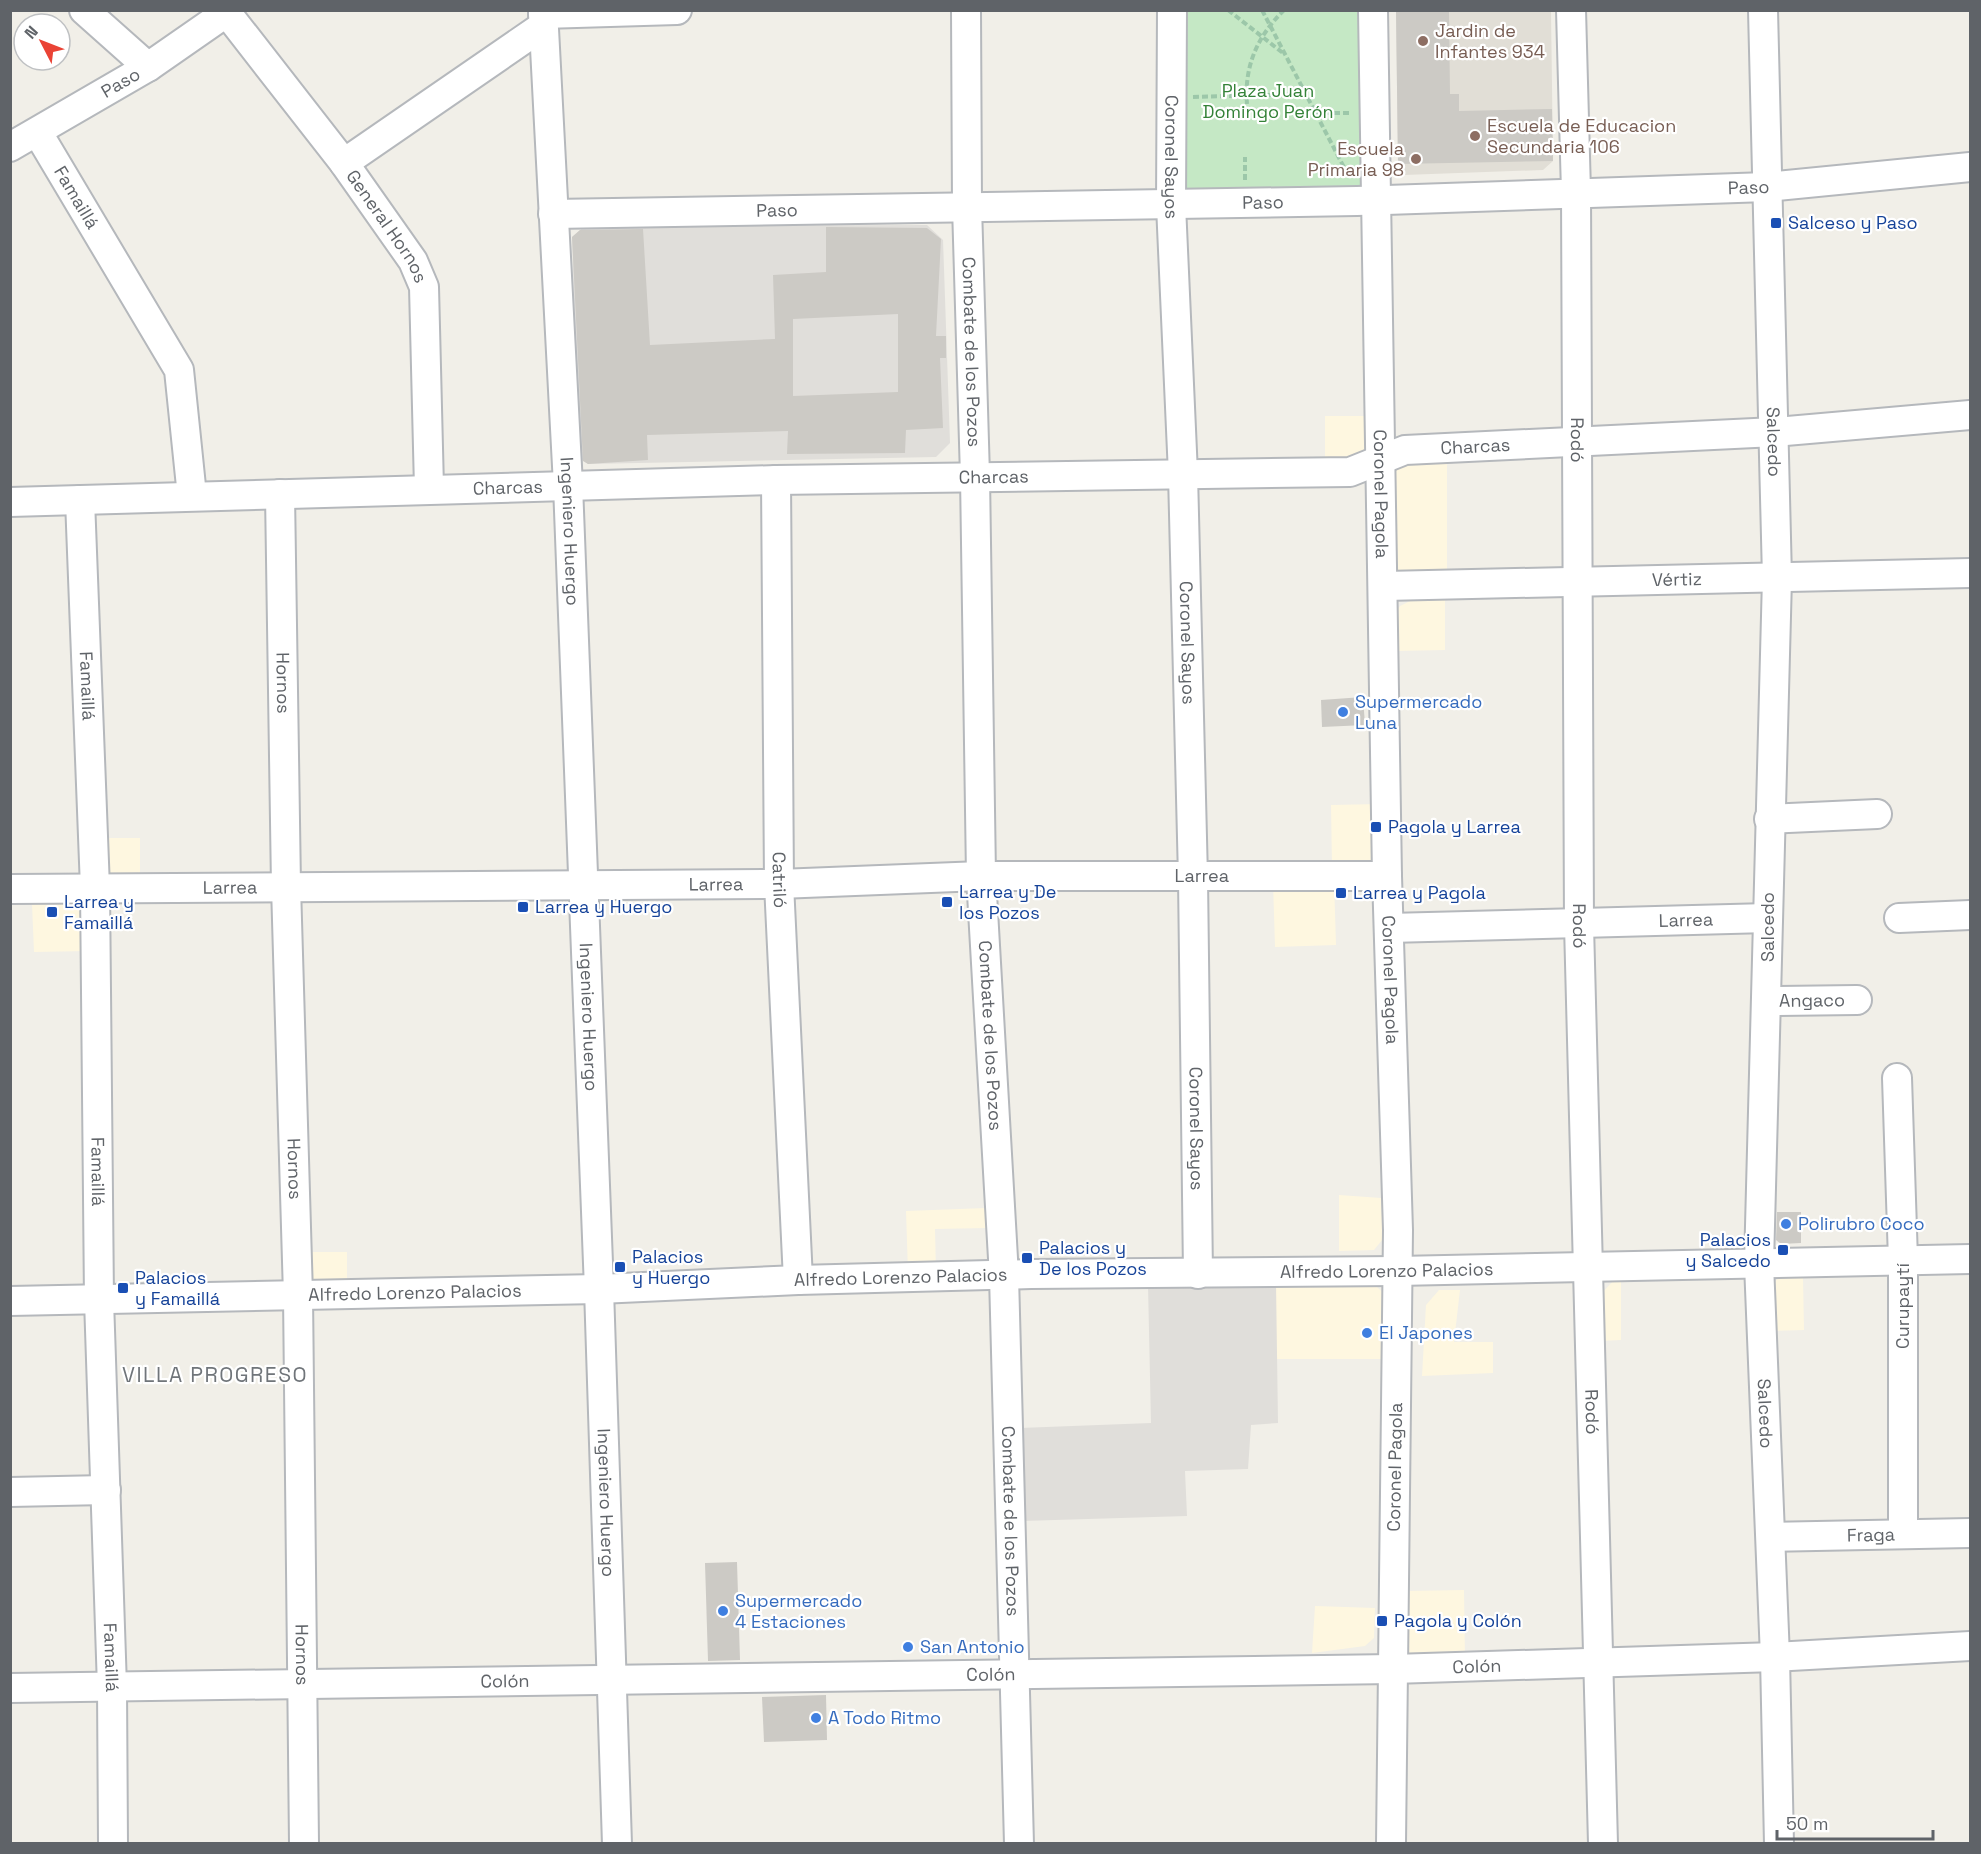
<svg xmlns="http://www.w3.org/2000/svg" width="1981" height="1854" font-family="'Space Grotesk',sans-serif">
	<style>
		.commercial { fill: #fef7e0 }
		.industrial { fill: #e0deda }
		.education { fill: #e1ded6 }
		.green { fill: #c5e8c5 }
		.building { fill: #cccac5; fill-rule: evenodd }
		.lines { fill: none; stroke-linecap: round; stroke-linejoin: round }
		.minor-casing { stroke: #b5b8bc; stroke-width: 32 }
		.path { stroke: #9cc7a9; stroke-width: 4; stroke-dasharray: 6 3; stroke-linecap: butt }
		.minor { stroke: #fff; stroke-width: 28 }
		.education-dot { fill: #8d6e63; stroke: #fff; stroke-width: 2 }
		.transit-dot { fill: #1a4fb4; stroke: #fff; stroke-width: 2 }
		.shop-dot { fill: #3f7fe0; stroke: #fff; stroke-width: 2 }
		.labels { text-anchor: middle; stroke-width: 4.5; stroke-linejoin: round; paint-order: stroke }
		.education-label { font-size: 18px; fill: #785e54; stroke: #fff; text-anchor: start }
		.street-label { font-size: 18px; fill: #5f6368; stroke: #fff }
		.park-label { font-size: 18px; fill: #348238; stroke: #fff }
		.transit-label { font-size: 18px; fill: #164399; stroke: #fff; text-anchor: start }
		.shop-label { font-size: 18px; fill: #366cbe; stroke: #fff; text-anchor: start }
		.quarter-label { font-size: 21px; letter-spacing: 1.5px; fill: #70757a; stroke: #fff }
	</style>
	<rect width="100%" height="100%" fill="#f1efe8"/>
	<g class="commercial">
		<polygon points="1325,416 1370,416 1367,455 1325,462"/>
		<polygon points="1447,459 1447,576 1393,573 1394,465"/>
		<polygon points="1445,598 1445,650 1395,651 1396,611 1400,606 1412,600"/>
		<polygon points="1380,804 1376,862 1332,867 1331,805"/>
		<polygon points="103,838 140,838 140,881 108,881"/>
		<polygon points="1334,881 1336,945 1275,947 1273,883"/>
		<polygon points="71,903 83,910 88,951 34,952 32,904"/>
		<polygon points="1339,1195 1381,1198 1383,1239 1374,1250 1339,1251"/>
		<polygon points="986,1208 987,1228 935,1229 936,1272 908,1272 906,1211"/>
		<polygon points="307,1252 347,1252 347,1285 310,1284"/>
		<polygon points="1779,1278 1803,1278 1804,1330 1773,1331 1774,1282"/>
		<polygon points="1614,1280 1621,1280 1621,1340 1599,1341 1600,1295"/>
		<polygon points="1276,1283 1377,1287 1388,1297 1384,1359 1276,1359"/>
		<polygon points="1439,1290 1460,1290 1454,1342 1493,1342 1493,1373 1422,1376 1426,1305"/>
		<polygon points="1464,1590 1465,1659 1412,1658 1404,1646 1405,1591"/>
		<polygon points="1315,1606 1375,1608 1374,1638 1365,1646 1312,1653"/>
	</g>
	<g class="industrial">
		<polygon points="927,225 943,240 950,443 936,457 588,464 579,457 572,237 585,226"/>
		<polygon points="1276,1283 1278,1423 1251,1425 1248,1469 1185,1471 1187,1516 1022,1521 1020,1428 1151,1423 1148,1285"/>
	</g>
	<polygon class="education" points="1396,11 1551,11 1553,161 1543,170 1404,175 1398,164"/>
	<polygon class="green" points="1177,11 1366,11 1365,184 1356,189 1193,194 1182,189"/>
	<g class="building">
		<polygon points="1396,10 1449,10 1450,94 1459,94 1459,111 1552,109 1553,161 1398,164"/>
		<path d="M 826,227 L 927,228 L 941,239 L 936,336 L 946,336 L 946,358 L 940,358 L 943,428 L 906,430 L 905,453 L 787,454 L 788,431 L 647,435 L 648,460 L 588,464 L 583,461 L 572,237 L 580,230 L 643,229 L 650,345 L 775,339 L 773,275 L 826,272 ZM 898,314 L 898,392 L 793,396 L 793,319 Z"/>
		<polygon points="1363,697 1365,725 1322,727 1321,700"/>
		<polygon points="1777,1212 1801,1212 1801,1243 1781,1244 1776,1240"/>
		<polygon points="737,1562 740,1660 708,1661 705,1563"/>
		<polygon points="826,1695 827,1740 764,1742 762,1697"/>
	</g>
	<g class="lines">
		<g class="minor-casing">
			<g id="minor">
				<polyline points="84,10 148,67"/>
				<path id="s1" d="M 543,10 L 568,485 L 599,1289 L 617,1844"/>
				<path id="s2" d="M 966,10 L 967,206 L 975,476 L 981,876 L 1004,1276 L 1019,1844"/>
				<path id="s3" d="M 1172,10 L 1171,205 L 1183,474 L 1193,878 L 1198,1274"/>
				<path id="s4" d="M 1373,10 L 1387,876 L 1398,1230 L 1391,1844"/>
				<path id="s5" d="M 1571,10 L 1576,192 L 1579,925 L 1603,1844"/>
				<path id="s6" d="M 1763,10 L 1777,578 L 1759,1264 L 1775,1657 L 1779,1844"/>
				<path id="s7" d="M 227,13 L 344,163 L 413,261 L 424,287 L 429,488"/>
				<polyline points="543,14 677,10"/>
				<path id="s8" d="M 38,133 L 179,370 L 192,496"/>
				<path id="s9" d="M 10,147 L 148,67 L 230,10"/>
				<polyline points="344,163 543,26"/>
				<path id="s10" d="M 553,214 L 1357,201 L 1767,187 L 1970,167"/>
				<path id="s11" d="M 776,480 L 779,884 L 798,1280"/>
				<path id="s12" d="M 280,494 L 286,886 L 298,1295 L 304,1844"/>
				<path id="s13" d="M 80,500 L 95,888 L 99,1300 L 112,1687 L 113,1844"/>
				<path id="s14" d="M 10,502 L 776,480 L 1350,472 L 1405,450 L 1775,432 L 1970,415"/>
				<path id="s15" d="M 1385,586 L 1970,573"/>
				<polyline points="1769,819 1877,814"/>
				<path id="s16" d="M 10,889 L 779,884 L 981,876 L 1387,876"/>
				<polyline points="1899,918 1970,915"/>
				<path id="s17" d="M 1389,928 L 1768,918"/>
				<path id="s18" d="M 1767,1001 L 1857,1000"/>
				<polyline points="1897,1078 1903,1260 1903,1533"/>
				<path id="s19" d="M 10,1301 L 599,1289 L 798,1280 L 1031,1274 L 1398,1271 L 1970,1259"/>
				<polyline points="10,1492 106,1490"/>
				<path id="s20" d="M 1771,1537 L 1970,1533"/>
				<path id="s21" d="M 10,1688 L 1393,1669 L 1775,1657 L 1970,1646"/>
			</g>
		</g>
		<g class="path">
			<polyline points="1228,10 1283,53"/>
			<polyline points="1262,10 1349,177"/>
			<polyline points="1193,97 1306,94"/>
			<path d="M 1247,104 C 1244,66 1257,37 1284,10"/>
			<polyline points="1316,113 1351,113"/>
			<polyline points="1245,180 1245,157"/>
		</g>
		<use href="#minor" class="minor"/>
	</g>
	<g class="education-dot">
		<circle cx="1423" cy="41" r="6"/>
		<circle cx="1475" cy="136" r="6"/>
		<circle cx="1416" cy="159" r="6"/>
	</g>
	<g class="transit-dot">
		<rect x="1770" y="217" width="12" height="12" rx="3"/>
		<rect x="1370" y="821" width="12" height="12" rx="3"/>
		<rect x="1335" y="887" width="12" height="12" rx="3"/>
		<rect x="941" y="896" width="12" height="12" rx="3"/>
		<rect x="517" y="901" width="12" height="12" rx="3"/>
		<rect x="46" y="906" width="12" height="12" rx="3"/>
		<rect x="1777" y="1244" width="12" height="12" rx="3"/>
		<rect x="1021" y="1252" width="12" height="12" rx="3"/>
		<rect x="614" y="1261" width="12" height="12" rx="3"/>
		<rect x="117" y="1282" width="12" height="12" rx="3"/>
		<rect x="1376" y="1615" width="12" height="12" rx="3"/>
	</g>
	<g class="shop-dot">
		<circle cx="1343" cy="712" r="6"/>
		<circle cx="1786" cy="1224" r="6"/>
		<circle cx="1367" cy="1333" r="6"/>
		<circle cx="723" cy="1611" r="6"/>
		<circle cx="908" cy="1647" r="6"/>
		<circle cx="816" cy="1718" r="6"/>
	</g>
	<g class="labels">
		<g class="education-label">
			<text x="1435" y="37">Jardin de<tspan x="1435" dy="21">Infantes 934</tspan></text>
			<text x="1487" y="132">Escuela de Educacion<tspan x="1487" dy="21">Secundaria 106</tspan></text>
			<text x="1404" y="155" text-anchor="end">Escuela<tspan x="1404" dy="21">Primaria 98</tspan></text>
		</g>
		<g class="street-label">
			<text dy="6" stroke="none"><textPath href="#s9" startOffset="128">Paso</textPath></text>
			<text dy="6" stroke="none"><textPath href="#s3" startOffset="147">Coronel Sayos</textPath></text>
			<text dy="6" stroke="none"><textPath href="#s10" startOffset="1196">Paso</textPath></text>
			<text dy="6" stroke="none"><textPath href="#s8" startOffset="75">Famaillá</textPath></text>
			<text dy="6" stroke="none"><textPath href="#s10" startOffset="710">Paso</textPath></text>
			<text dy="6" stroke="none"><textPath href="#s10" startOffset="224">Paso</textPath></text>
			<text dy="6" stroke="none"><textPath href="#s7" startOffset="267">General Hornos</textPath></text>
			<text dy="6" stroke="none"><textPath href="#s2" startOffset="342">Combate de los Pozos</textPath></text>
			<text dy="6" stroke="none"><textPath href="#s5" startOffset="430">Rodó</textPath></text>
			<text dy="6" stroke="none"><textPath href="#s6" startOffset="432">Salcedo</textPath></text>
			<text dy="6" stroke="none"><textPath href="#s14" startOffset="1470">Charcas</textPath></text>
			<text dy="6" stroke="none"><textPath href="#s14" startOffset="984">Charcas</textPath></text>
			<text dy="6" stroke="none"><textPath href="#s14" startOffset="498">Charcas</textPath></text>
			<text dy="6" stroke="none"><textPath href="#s4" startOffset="484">Coronel Pagola</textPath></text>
			<text dy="6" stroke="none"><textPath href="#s1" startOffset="522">Ingeniero Huergo</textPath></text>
			<text dy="6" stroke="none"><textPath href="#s15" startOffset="292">Vértiz</textPath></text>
			<text dy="6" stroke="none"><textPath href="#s3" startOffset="633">Coronel Sayos</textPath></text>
			<text dy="6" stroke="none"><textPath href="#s12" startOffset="189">Hornos</textPath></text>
			<text dy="6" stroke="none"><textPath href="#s13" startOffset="186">Famaillá</textPath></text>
			<text dy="6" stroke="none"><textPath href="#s16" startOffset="1192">Larrea</textPath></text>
			<text dy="6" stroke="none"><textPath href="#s11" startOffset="400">Catriló</textPath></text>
			<text dy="6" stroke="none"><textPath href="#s16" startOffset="706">Larrea</textPath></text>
			<text dy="6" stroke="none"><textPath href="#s16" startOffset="220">Larrea</textPath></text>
			<text dy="6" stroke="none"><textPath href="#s17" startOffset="297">Larrea</textPath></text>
			<text dy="6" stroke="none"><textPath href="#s5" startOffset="916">Rodó</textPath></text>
			<text transform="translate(1768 927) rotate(-90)" y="6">Salcedo</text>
			<text dy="6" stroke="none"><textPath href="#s4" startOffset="970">Coronel Pagola</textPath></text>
			<text dy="6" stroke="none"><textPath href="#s18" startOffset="45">Angaco</textPath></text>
			<text dy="6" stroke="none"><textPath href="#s1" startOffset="1008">Ingeniero Huergo</textPath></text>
			<text dy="6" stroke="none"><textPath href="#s2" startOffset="1026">Combate de los Pozos</textPath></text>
			<text dy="6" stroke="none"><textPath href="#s3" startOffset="1119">Coronel Sayos</textPath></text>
			<text dy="6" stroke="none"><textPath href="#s12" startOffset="675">Hornos</textPath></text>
			<text dy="6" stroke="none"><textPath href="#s13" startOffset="672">Famaillá</textPath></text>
			<text dy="6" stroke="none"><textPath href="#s19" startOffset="1377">Alfredo Lorenzo Palacios</textPath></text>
			<text dy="6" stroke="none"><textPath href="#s19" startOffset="891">Alfredo Lorenzo Palacios</textPath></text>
			<text dy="6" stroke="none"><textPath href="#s19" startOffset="405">Alfredo Lorenzo Palacios</textPath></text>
			<text transform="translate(1903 1306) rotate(-90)" y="6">Curupaytí</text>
			<text dy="6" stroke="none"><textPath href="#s5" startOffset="1402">Rodó</textPath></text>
			<text dy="6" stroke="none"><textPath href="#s6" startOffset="1404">Salcedo</textPath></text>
			<text transform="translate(1395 1467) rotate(-89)" y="6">Coronel Pagola</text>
			<text dy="6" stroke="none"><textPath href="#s1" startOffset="1494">Ingeniero Huergo</textPath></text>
			<text dy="6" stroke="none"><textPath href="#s2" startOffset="1512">Combate de los Pozos</textPath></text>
			<text dy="6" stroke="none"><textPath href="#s20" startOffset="100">Fraga</textPath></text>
			<text dy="6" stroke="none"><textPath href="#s12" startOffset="1161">Hornos</textPath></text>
			<text dy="6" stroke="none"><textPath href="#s13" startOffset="1158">Famaillá</textPath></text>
			<text dy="6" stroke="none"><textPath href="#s21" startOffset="1467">Colón</textPath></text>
			<text dy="6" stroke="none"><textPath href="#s21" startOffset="981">Colón</textPath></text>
			<text dy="6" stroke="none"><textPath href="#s21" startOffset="495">Colón</textPath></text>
		</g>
		<g class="park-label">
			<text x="1268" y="97">Plaza Juan<tspan x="1268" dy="21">Domingo Perón</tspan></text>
		</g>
		<g class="transit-label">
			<text x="1788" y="229">Salceso y Paso</text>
			<text x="1388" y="833">Pagola y Larrea</text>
			<text x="959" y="898">Larrea y De<tspan x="959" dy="21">los Pozos</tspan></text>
			<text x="1353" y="899">Larrea y Pagola</text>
			<text x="64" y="908">Larrea y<tspan x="64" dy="21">Famaillá</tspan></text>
			<text x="535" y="913">Larrea y Huergo</text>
			<text x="1771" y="1246" text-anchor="end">Palacios<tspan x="1771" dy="21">y Salcedo</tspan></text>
			<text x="1039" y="1254">Palacios y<tspan x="1039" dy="21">De los Pozos</tspan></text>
			<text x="632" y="1263">Palacios<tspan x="632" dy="21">y Huergo</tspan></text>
			<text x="135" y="1284">Palacios<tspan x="135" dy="21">y Famaillá</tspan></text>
			<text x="1394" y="1627">Pagola y Colón</text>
		</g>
		<g class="shop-label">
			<text x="1355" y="708">Supermercado<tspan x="1355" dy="21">Luna</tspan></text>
			<text x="1798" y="1230">Polirubro Coco</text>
			<text x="1379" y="1339">El Japones</text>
			<text x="735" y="1607">Supermercado<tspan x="735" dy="21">4 Estaciones</tspan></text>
			<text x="920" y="1653">San Antonio</text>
			<text x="828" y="1724">A Todo Ritmo</text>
		</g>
		<g class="quarter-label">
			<text x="215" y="1382">VILLA PROGRESO</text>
		</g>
	</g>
	<rect width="1981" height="1854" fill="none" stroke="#5f6368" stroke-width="24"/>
	<g transform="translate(42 42) rotate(312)"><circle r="28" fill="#ffffff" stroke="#bfc1c3" stroke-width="1.5"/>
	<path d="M0-4.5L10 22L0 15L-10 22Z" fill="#ea4335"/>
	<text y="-9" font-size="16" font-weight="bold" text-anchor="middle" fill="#5f6368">N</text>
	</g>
	<path d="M1777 1830v9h156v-9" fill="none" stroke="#5f6368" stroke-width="3"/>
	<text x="1786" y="1830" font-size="18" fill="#5f6368" stroke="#ffffff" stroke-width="4.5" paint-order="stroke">50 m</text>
</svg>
